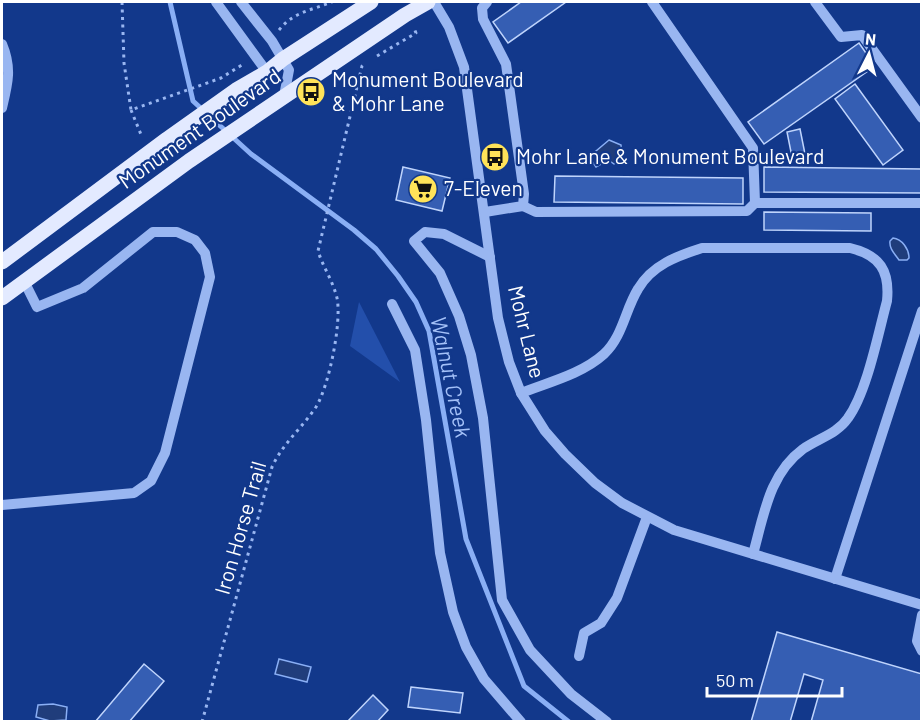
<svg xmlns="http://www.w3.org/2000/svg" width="923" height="723" font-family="Barlow,sans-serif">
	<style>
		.green { fill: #234fab }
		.water { fill: #203d7b; stroke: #8aaff5; stroke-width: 1.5 }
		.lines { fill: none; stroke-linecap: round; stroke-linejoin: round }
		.stream { stroke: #8aaff5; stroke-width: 5 }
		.building { fill: #355eb3; stroke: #bfd4fc; stroke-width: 1.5 }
		.path { stroke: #99b6f1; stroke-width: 3; stroke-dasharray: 3 4.5; stroke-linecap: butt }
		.minor { stroke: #99b6f1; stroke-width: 10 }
		.major { stroke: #e3eaff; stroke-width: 15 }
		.labels { text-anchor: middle; stroke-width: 4.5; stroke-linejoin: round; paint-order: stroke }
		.poi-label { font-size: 21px; fill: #fff; stroke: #12388b; text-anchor: start }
		.street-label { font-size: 21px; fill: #fff; stroke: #12388b }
		.water-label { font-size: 22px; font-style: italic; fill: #a4c1f8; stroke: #12388b }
	</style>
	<rect width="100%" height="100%" fill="#12388b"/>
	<polygon class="green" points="359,302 400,382 350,346"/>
	<g class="water">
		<polygon points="609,140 621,145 622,160 614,164 608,160 596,167 589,157"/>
		<path d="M 893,238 C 902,239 909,249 909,258 L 907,260 L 899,260 C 895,254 889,249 890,241 Z"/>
		<polygon points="279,659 311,667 307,682 275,674"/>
		<polygon points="53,704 67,707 66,720 50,721 36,717 38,705"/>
	</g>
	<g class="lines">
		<polyline class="stream" points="170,2 193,101 251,154 354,230 376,249 398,276 416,302 429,331 466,539 524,686 569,722"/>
	</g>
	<g class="building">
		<polygon points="521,2 566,2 508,43 493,22"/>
		<polygon points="859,43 875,66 764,144 748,122"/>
		<polygon points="855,84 903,150 883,165 835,99"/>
		<polygon points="800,129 805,154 792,157 787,132"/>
		<polygon points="403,167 450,178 442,211 396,200"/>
		<polygon points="764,167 922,169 922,193 764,192"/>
		<polygon points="555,176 743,178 743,204 554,202"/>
		<polygon points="764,212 871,213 871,231 764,230"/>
		<polygon points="777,632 922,674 922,722 811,722 823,680 804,674 790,722 751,722"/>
		<polygon points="144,664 164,681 129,722 95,722"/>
		<polygon points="411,687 463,693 460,713 408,707"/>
		<polygon points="373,695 388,710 377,722 347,722"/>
	</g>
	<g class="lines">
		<g class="path">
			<polyline points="122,2 124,63 131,110 221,78 245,63"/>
			<path d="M 279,30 C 293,12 312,10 332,2"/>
			<polyline points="377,56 416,33 414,28"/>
			<polyline points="131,110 142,137"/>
			<path d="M 202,722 L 272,467 C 283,443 302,428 316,407 C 329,386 342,322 337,298 C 333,281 323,267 318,251 L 362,66 L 364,64"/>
		</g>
		<g class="minor">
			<polyline points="216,2 267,72"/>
			<polyline points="241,2 272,41 289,70 284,96"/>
			<polyline points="434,2 449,27 464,67 498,318 509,362 521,393 545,431 565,454 595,483 622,503 674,530 922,605"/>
			<polyline points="815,2 841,37 862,35 922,118"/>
			<path d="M 2,44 C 12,68 8,83 2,108"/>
			<polyline points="755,203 922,203"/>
			<polyline points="523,206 536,212 747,211 755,203 753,148 652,2"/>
			<polyline points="485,212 523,206 524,194 506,64 483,19 482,8 487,2"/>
			<polyline points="490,257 444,234 425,232 414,241 440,273 459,316 471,355 483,418 502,600 530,650 571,694 607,722"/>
			<polyline points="392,304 415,350 426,420 440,553 453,612 466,647 484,679 521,722"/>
			<path d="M 521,393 C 549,382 582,374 604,354 C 623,336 625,310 638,289 C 652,265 677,256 702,248 L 850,248 C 880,255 890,271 887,301 C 878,334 867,392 848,418 C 837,434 819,438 803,449 C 769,474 764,515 753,554"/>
			<polyline points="2,505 134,493 151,481 165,453 210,277 205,253 195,240 177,232 153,232 83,288 37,307 24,281"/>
			<polyline points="835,579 922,311"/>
			<polyline points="922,615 917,641 922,651"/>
			<polyline points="579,656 584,633 601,623 617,598 647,517"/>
		</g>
		<g class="major">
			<polyline points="2,262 167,139 236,90 267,72 283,59 371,2"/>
			<polyline points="2,298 189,161 405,15 428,2"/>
		</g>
	</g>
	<defs>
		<g id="bus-disc" transform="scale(1.5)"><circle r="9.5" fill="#ffe359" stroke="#12388b"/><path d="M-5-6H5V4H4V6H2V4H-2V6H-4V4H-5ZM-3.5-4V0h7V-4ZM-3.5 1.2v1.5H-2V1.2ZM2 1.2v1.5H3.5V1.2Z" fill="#111"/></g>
		<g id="supermarket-disc" transform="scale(1.5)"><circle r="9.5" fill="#ffe359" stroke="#12388b"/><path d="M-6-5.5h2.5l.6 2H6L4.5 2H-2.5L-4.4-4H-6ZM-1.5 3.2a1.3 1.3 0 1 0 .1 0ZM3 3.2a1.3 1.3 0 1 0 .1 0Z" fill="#111"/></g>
	</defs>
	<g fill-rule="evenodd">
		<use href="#bus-disc" x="311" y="92"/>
		<use href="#bus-disc" x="495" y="157"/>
		<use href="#supermarket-disc" x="423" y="189"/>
	</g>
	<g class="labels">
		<g class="poi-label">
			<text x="332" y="87">Monument Boulevard<tspan x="332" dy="24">&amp; Mohr Lane</tspan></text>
			<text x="516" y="164">Mohr Lane &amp; Monument Boulevard</text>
			<text x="444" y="196">7-Eleven</text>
		</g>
		<g class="street-label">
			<text transform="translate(200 129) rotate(-35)" y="7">Monument Boulevard</text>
			<text transform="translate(526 332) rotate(76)" y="7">Mohr Lane</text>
			<text transform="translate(241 528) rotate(-74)" y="7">Iron Horse Trail</text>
		</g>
		<g class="water-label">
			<text transform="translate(451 377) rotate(78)" y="8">Walnut Creek</text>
		</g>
	</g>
	<rect width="923" height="723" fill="none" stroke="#ffffff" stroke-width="6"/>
	<g transform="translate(869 54) rotate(6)" stroke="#12388b" stroke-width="4.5" paint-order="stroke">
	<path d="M0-4.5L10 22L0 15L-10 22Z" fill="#ffffff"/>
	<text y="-9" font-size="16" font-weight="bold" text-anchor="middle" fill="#ffffff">N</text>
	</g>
	<path d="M707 687v9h135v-9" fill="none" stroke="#ffffff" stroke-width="3"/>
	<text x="716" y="687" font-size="18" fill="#ffffff" stroke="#12388b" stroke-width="4.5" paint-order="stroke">50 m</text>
</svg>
